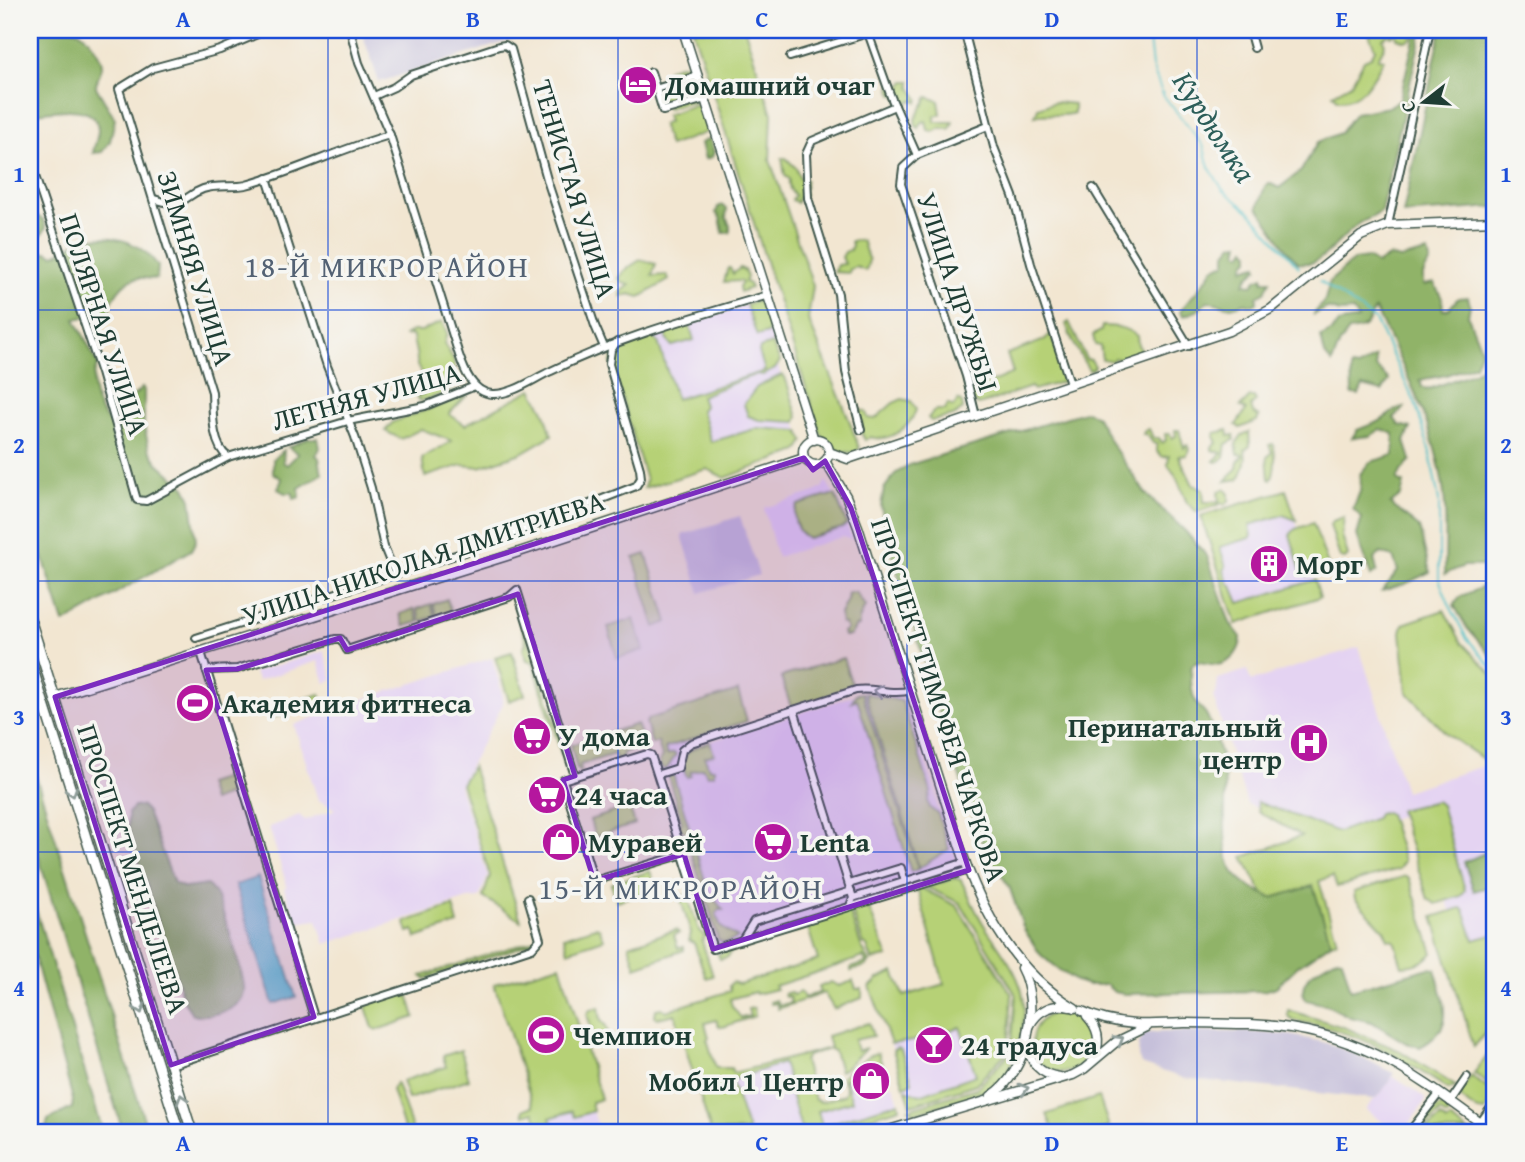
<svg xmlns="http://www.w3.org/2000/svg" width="1525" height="1162" font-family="'Gentium Book Plus',serif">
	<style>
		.built { fill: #e4d3f2 }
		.industrial { fill: #c6c0da }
		.green { fill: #b6d176; stroke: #6a8755; stroke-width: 2 }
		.forest { fill: #90b367; stroke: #58784e; stroke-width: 2 }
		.water { fill: #52c0c7; stroke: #387e7e; stroke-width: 2 }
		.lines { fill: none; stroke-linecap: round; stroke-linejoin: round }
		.stream { stroke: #52c0c7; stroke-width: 2 }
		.street-casing { stroke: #3f564c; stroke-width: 10 }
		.secondary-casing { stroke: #3f564c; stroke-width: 11 }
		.primary-casing { stroke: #3f564c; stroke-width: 12 }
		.street { stroke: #fff; stroke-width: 6 }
		.secondary { stroke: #fff; stroke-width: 8 }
		.primary { stroke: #fff; stroke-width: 9 }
		.oneway { stroke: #8f9e9a }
		.marked { fill: #7b2cbf; fill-opacity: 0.2; stroke: #7b2cbf; stroke-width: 5; stroke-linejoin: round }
		.grid { fill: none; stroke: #1d4ed8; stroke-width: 2; stroke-opacity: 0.55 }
		.labels { text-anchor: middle; stroke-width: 7; stroke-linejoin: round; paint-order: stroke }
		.poi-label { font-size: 28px; font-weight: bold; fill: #1f3d34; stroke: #f6f6f2; text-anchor: start }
		.street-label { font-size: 28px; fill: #1f3d34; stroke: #f6f6f2 }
		.water-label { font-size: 30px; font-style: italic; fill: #2c5e59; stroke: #f6f6f2 }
		.neighbourhood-label { font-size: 30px; letter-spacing: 2px; fill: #536274; stroke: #f6f6f2 }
		.neatline { fill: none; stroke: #1d4ed8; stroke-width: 2.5 }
		.grid-label { font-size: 23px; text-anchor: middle; font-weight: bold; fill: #1d4ed8 }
	</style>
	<rect width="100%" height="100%" fill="#f6f6f2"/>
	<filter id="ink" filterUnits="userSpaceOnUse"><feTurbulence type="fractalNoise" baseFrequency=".0143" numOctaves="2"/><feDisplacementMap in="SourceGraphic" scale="14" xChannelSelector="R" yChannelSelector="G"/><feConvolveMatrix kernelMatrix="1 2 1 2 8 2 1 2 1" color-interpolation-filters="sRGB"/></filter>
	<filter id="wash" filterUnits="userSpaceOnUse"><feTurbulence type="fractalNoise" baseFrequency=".00686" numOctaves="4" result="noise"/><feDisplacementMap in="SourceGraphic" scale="28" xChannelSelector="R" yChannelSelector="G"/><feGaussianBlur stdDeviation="1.57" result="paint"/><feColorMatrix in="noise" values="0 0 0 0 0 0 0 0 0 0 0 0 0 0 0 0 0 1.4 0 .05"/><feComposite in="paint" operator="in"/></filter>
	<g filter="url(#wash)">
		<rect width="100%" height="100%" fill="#f2e6d1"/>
		<g class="built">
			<polygon points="757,301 762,306 775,347 772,344 759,352 765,371 757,374 775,369 778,366 781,375 785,377 798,417 796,422 799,431 778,429 695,463 658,343 650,335"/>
			<polygon points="826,481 842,507 852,540 842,537 777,557 764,508 815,492 822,488"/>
			<polygon points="1286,490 1320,597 1236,624 1201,516"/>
			<polygon points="1359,647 1405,791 1495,762 1495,1037 1486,1029 1446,897 1404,818 1399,816 1337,840 1247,804 1213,696 1216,694 1218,679 1247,670 1251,681"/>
			<polygon points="324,651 333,680 325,683 318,661 257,681 254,672"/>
			<polygon points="492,658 503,696 503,704 459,786 488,876 479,898 468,899 325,944 317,920 296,923 284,888 287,886 269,827 299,815 305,820 336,809 318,800 294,725 357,701"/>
			<polygon points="865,692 896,696 905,701 935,791 937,808 942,813 962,878 954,877 762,939 750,940 718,954 719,956 714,939 725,943 738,937 721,928 716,914 719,909 722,909 708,891 668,776 665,780 661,768 666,770 676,755 667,756 664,748 684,741 691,748"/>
			<polygon points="960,1027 976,1076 911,1105 891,1044 913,1041"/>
			<polygon points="784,1063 802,1132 795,1130 742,1132 748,1130 731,1080"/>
			<polygon points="882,1065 888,1085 893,1085 899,1102 822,1126 818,1112 851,1101 845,1079"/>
			<polygon points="1392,1076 1424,1097 1425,1101 1404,1132 1396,1132 1366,1110 1371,1102 1380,1095"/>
			<polygon points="573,1111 575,1117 593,1111 600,1132 542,1132 541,1127 551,1123 550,1118"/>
		</g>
		<g class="industrial">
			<polygon points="361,30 543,30 379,82"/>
			<polygon points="740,516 759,575 700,593 682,535"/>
			<polygon points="1165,1032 1251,1032 1290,1035 1323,1042 1353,1053 1394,1073 1380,1095 1374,1099 1183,1078 1141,1064 1138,1056 1139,1044 1145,1033"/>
			<polygon points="1158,1121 1161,1132 1114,1132 1144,1122"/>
		</g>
		<g class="green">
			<path d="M 693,30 L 745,30 L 772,114 L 770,160 L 813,286 L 808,319 L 848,417 L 859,448 L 857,452 C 840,455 828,446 820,432 Z"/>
			<path d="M 1388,30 L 1413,30 L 1411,39 L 1405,41 L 1397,38 L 1396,33 L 1392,36 L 1388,35 L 1383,39 L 1385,45 L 1378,58 L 1384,59 C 1373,78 1364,101 1338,100 L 1333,94 L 1351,84 L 1364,60 L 1371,57 L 1375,49 L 1369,34 L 1384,33 Z"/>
			<polygon points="683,64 686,65 687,76 664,82 663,74 669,68"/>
			<polygon points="905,81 911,81 911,88 919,99 918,102 914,100 908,102 906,109 901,109 898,106 899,97 893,94 890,87 902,85"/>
			<polygon points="689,83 693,84 697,96 695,100 668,108 663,105 660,91"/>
			<polygon points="928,97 939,101 941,114 935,116 935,122 953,122 950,129 941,128 933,132 928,130 926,121 922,122 919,128 916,126 915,119"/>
			<path d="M 1055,102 L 1074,104 L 1074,113 C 1060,118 1049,112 1035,116 L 1038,108 Z"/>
			<polygon points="696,104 701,109 708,130 705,133 669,146 662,125 668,122 666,115"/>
			<path d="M 782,158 L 786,158 L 796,168 L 800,179 L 806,180 L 806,187 L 802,189 L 805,195 L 798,198 L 797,203 L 792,200 L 795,195 C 790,192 788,185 789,179 L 785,176 Z"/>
			<path d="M 856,240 L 862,241 C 866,248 865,254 869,260 L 866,271 L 856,267 L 850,269 L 849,273 L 834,272 L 837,265 L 845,264 L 842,257 L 845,252 L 850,250 L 852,246 L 851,241 Z"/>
			<polygon points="640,260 656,264 652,276 667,275 669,280 640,297 630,294 621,297 622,291 630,285 622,283 619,278 625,270"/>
			<polygon points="728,268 730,268 733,274 740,268 744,270 747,277 745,282 749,284 751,288 740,292 739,287 742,283 740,281 724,282"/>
			<path d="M 757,301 C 765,306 770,324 768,333 L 757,336 L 746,305 Z"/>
			<path d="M 442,322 L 447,333 L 444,344 C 449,352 458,362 453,371 L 458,379 C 452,394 435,397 420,401 L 416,397 L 424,394 C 426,383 425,374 417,366 C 418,355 414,347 413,337 L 411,335 L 404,336 L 412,331 L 421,331 Z"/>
			<polygon points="688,322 694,340 672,346 666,339 666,331"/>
			<path d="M 1069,322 L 1086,359 L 1091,360 L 1095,366 L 1093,369 L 1089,370 C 1080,356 1071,340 1066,324 Z"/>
			<path d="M 1102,326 C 1116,326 1125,327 1137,336 L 1138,345 L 1142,351 L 1118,359 L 1114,358 L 1112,361 L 1102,359 L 1100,346 L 1095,345 L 1093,335 L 1101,331 Z"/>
			<polygon points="1051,333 1065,377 1062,382 1034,390 1031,387 979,405 973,402 971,391 1013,373 1007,354 1045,340"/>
			<path d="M 650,335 L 658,342 L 676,399 L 765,371 L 759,352 L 760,348 L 772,344 L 780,361 L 775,369 L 763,375 L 757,374 L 743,379 L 701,396 L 704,406 L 701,410 L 711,442 L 758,428 L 799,431 L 804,441 L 798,451 L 725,478 L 707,469 L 644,488 L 646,480 L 611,362 C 615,340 631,341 650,335 Z"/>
			<polygon points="781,375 785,377 798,417 796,422 759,420 748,416 744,404 757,387"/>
			<polygon points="532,389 544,411 552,435 521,453 480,467 462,465 425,477 422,458 452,441 421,429 401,439 385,431 393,422 467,395 449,414 465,425"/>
			<polygon points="1250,397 1254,397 1256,401 1251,406 1253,413 1259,417 1257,421 1240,428 1236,425 1246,410 1240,407"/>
			<path d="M 902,399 L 911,401 L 916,410 C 910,428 889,443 870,437 L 865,440 L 860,430 L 862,422 L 857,414 L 861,410 L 866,412 L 868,418 L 875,419 L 893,403 Z"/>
			<polygon points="958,400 962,403 963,409 953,416 931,421 928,418 935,410 945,410 948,404 953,407"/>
			<polygon points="1149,429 1153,438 1159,438 1162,443 1166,440 1165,434 1170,434 1172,438 1176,436 1175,430 1179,430 1184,448 1187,445 1190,449 1187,455 1179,456 1193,485 1203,490 1204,502 1219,502 1218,492 1225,489 1229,494 1229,501 1225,505 1223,503 1197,512 1187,503 1176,476 1168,465 1169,456 1163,457 1157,452 1157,444 1153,443 1147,435 1143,434 1145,430"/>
			<path d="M 1228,430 L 1229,436 L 1234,435 L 1234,440 L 1226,444 C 1224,451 1227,461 1216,462 L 1214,461 L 1222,453 L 1212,450 L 1212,447 L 1217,443 L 1214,436 L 1215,433 Z"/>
			<path d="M 1249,432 L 1250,446 L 1245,450 C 1247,461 1244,469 1239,479 L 1226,481 L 1237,468 L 1238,462 L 1243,455 L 1238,454 L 1236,444 L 1242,435 Z"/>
			<path d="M 1273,444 C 1276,454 1276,470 1271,480 L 1269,479 L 1267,457 L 1272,453 L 1269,445 Z"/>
			<polygon points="1286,490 1296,520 1283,515 1250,525 1252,536 1250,538 1220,547 1226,567 1224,570 1228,583 1232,586 1239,603 1315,580 1320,597 1236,624 1201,516"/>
			<path d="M 831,495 L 835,495 L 847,524 L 842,528 L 808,538 C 796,533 791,516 798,505 Z"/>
			<polygon points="1344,517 1342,535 1348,556 1345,559 1340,558 1330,525 1332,521"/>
			<polygon points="1313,523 1329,568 1326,571 1307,576 1301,571 1290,535 1295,529"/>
			<polygon points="646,554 668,622 655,627 634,558"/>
			<polygon points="855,592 865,606 859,620 859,626 856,626 850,636 844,636 843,632 847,629 844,624 841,623 840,614 847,600 848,593"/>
			<polygon points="515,597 572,775 567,773 533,662 527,660 523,649 526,642 513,600"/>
			<polygon points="447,599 451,612 437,616 433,604"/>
			<polygon points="431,604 435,617 421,621 417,609"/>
			<polygon points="414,609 419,622 404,626 400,614"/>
			<polygon points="1444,610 1462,643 1495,677 1495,758 1483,759 1447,734 1407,692 1401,632 1403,624"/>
			<polygon points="634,619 644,650 617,658 608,627"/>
			<polygon points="512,652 525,695 509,701 495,657"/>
			<polygon points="843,658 853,688 791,707 781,677"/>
			<polygon points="738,691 747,721 665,748 667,755 674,753 676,755 666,770 661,768 659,762 662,757 658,742 652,744 646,723 648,719"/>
			<polygon points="862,693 918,869 911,872 857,699 852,701 856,694"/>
			<polygon points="865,693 902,701 931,792 928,802 930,808 938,814 949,849 919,868"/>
			<polygon points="320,694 322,701 275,717 272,709"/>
			<polygon points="637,724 645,745 623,753 622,758 617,760 614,754 580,765 581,772 577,770 571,745"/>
			<path d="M 710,742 L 714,754 L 705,757 L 709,769 L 714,768 L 714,774 L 707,775 L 703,768 L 690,772 L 691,776 L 687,777 C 675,754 691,748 710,742 Z"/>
			<polygon points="472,766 521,921 483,897 490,876 461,784"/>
			<polygon points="673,774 708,891 723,910 719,910 716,914 721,927 738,938 725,943 718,940 706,897 699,893 702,886 685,832 678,828 682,822 668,776"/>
			<polygon points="226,778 231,794 212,801 207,784"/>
			<polygon points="1436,801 1441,805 1465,890 1461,896 1436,904 1428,899 1399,810"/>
			<polygon points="1257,802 1338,832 1376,818 1378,814 1386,812 1389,814 1404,861 1399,869 1337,887 1333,876 1319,881 1337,941 1331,943 1313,886 1272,898 1263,894 1243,857 1302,836 1258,812"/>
			<polygon points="629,807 635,824 595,837 590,820"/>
			<polygon points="650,871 656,888 617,901 611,884"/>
			<path d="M 1406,876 L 1409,878 L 1433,953 C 1426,962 1413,966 1402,966 L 1394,940 L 1388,939 L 1384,930 L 1355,899 L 1354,892 Z"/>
			<path d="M 955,878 L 961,880 C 969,896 976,913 986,928 C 1017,974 1037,995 1015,1053 C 1010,1067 1006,1080 993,1089 L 915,1113 L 909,1109 L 977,1088 L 1011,1052 L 1016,995 L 960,903 L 926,887 Z"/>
			<polygon points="921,888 957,906 1012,995 1008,1051 976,1084 911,1105 906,1090 920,1095 976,1075 960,1027 913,1041 891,1044 870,987 878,979 894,972 904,996 944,984 918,891 868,906 888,957 872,960 867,946 863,943 852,910"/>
			<polygon points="687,895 699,930 705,936 702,941 713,976 706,978 694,943 689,941 691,933 680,897"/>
			<polygon points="453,906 458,924 416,938 414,930 408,932 405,922"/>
			<polygon points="1461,908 1464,910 1474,940 1495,934 1495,1037 1487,1031 1474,1047 1433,917"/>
			<polygon points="849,911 862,948 870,962 866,966 851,971 851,968 866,963 864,957 775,986 776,989 756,994 755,992 730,999 732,1006 741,1018 750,1016 748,1009 754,1008 755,1016 723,1027 719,1026 716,1020 705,1023 709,1038 707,1039 716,1068 731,1068 733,1073 830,1048 827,1036 869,1023 873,1036 854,1040 857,1051 866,1048 844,1069 840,1071 834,1051 829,1049 807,1056 804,1061 815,1100 821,1102 844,1095 846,1090 842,1076 870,1055 878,1053 882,1065 845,1079 852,1101 818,1111 822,1126 899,1102 900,1108 822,1132 802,1132 791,1094 793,1093 783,1063 731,1080 748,1131 711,1132 675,1014 658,1018 655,1016 656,1009 662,1008 666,1011 730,991 729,986 732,982 739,984 818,960 808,928 729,953 728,957 720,959 718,954 750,940 762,939"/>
			<polygon points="595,927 599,928 604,939 568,951 564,937"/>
			<polygon points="676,930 679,933 674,935 678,948 684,947 684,950 636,967 629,945"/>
			<polygon points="537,939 535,942 425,979 422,976"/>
			<polygon points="560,965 601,1099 591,1102 593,1111 575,1117 572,1111 550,1118 552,1123 541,1127 541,1132 534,1112 524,1115 523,1110 533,1106 494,984"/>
			<polygon points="853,981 856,989 862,989 862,998 834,1009 824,993 778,1009 776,1003 771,1004 770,1002 776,1000 779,1006 791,1002 789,996 785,997 784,994 790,992 793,995 801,992 804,998 820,992 819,987 831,982 839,986"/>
			<polygon points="407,991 415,1017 377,1030 373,1028 366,1007 368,1004"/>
			<polygon points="599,1007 601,1021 606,1026 609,1037 598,1041 593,1035 587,1014 590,1010"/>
			<path d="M 1288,1010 L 1346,1028 L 1400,1051 L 1457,1087 L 1448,1089 C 1392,1052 1359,1031 1292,1020 L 1288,1016 Z"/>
			<circle cx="1062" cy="1042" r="30"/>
			<polygon points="1495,1046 1495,1089 1474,1073"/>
			<polygon points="897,1048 901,1050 912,1081 910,1084 904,1086 893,1050"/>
			<polygon points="461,1050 469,1079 408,1099 402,1081 446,1067 443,1056"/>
			<polygon points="1471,1076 1495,1094 1485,1111 1478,1111 1462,1100 1460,1093"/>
			<polygon points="396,1083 397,1084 413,1132 405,1132 392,1090"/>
			<polygon points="1099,1097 1109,1127 1094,1132 1054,1132 1047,1114"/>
			<polygon points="1442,1106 1452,1111 1447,1116 1440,1112 1421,1132 1413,1132 1434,1109"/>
			<polygon points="1441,1117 1447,1122 1450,1119 1468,1132 1425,1132"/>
		</g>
		<g class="forest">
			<path d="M 30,30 C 41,30 65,27 76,30 C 86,33 102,55 102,66 C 101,74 96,79 96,87 L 115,119 L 110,141 L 102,152 L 93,153 C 94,145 98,138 98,130 C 98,100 48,112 30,114 Z"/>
			<path d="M 1416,30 L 1422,30 L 1381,211 C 1375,217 1369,218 1362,222 C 1344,232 1333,253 1314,262 C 1309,264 1304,263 1298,263 L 1288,252 L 1258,207 L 1265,186 L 1269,183 L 1279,188 L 1301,171 L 1318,142 L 1340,133 L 1355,113 L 1389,107 L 1400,99 Z"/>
			<polygon points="1441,30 1495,30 1495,207 1403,214"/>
			<polygon points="710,138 714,152 712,157 705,159 701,143"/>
			<polygon points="722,205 727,209 726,217 730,226 730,233 723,233 720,217 716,213 718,207"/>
			<path d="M 30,212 L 44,220 L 46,228 L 34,246 L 38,253 L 47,252 L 54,255 C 63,252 69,246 78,242 C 107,231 140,240 158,266 L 157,278 C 150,280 145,277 139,278 C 122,279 111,299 109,313 L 75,319 L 98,364 C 88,383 95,409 111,424 L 115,424 L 124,405 L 142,388 L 144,390 L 144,425 L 149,449 L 157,462 L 185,487 L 191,499 L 196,541 L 191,550 L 64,623 L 30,517 Z"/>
			<path d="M 1240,243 L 1238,252 L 1242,254 L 1246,248 L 1250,253 L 1250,258 L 1245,263 L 1243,269 L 1257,265 L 1258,268 L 1248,277 L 1244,284 L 1252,285 L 1256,280 L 1263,277 L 1263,281 L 1270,281 L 1265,292 L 1257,296 L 1257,303 L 1253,305 L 1245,303 L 1231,307 L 1208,301 L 1197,311 L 1184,316 L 1180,312 C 1190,296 1205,286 1213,268 L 1226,263 L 1226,253 L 1233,244 Z"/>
			<path d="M 1428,252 L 1430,261 L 1423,275 L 1423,285 L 1434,283 L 1442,298 L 1443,310 L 1449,309 L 1458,298 L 1468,297 L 1470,305 L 1468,316 L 1481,349 L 1475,365 L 1446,375 L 1420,380 L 1422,387 L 1427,390 L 1475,372 L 1480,367 L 1489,368 L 1495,381 L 1495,534 L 1493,537 L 1495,538 L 1495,562 L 1489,566 L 1464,566 L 1445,574 C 1445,547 1447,520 1444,494 C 1436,427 1404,368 1375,309 C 1366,324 1370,329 1349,331 L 1340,343 L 1332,363 L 1325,355 L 1321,337 L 1331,332 L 1338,323 L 1358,319 L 1353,311 L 1340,312 L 1327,308 L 1313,315 L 1325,300 L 1330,281 L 1354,260 L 1368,258 L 1377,264 L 1390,256 L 1400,259 Z"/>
			<polygon points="1375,357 1376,367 1389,380 1382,391 1363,386 1359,395 1352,394 1351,367 1358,368"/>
			<polygon points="1404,408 1394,418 1399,425 1411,428 1405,441 1411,460 1401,471 1397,480 1404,483 1401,496 1390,504 1419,527 1430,572 1405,584 1382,591 1398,571 1393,557 1381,553 1374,559 1377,571 1371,576 1357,535 1362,518 1353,509 1361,489 1360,474 1370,462 1394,455 1394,434 1381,429 1370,436 1352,438 1357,430 1380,421 1397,409"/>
			<path d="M 1087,411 L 1097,417 L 1111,443 L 1146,494 L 1185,531 L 1207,556 L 1230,623 L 1241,637 C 1241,649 1233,661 1221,664 C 1214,666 1203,662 1197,662 L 1192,665 C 1190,675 1191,694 1196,702 C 1198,707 1204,710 1206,714 C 1213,727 1218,746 1222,760 C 1230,791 1218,845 1233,871 C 1240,882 1260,893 1272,898 L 1313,886 L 1331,943 L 1298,966 L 1276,987 L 1263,991 L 1125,994 L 1114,992 L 1107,985 L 1088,985 L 1076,981 L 1055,967 L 1040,954 L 1024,929 L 1009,886 L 986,854 L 951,751 L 885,531 L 881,506 L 884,489 L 895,474 L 909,465 Z"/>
			<polygon points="308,438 318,438 320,448 316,455 319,458 322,474 299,488 300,497 294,499 293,493 285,493 278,489 282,479 273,473 273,459 284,450 283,462 287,465 298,454 288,447"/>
			<polygon points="1495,582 1495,660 1467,628 1454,605 1461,596"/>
			<polygon points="30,758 148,1132 123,1132 30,829"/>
			<path d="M 142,806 L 147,812 L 174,883 L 185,888 L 207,885 C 212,889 215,893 217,898 C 223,911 247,982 244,993 C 239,1012 208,1018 192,1014 L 184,1001 L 128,828 L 128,813 L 134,807 Z"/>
			<polygon points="1494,849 1495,885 1474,891 1464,862"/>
			<polygon points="30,890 103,1132 47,1132 46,1128 48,1120 72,1108 73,1100 30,940"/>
			<path d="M 1337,958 L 1342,959 L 1351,990 L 1429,968 L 1435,969 C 1444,1002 1458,1027 1420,1047 L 1406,1043 L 1372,1022 L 1350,1017 L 1327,1005 L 1306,1000 C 1294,979 1322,966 1337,958 Z"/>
		</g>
		<polygon class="water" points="258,877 296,997 273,1004 235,885"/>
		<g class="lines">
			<g class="stream">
				<polyline points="1148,30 1152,67 1163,95 1203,145 1209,167 1223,190 1250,212 1299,267"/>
				<polyline points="1320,281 1375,320 1415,402 1429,448 1439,501 1439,579 1449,604 1466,637 1495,671"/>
			</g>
		</g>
	</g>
	<g filter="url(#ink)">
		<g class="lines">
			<g class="street-casing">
				<g id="street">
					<path d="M 350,30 L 359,63 L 390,135 L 459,355 C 464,370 473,393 492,394 C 512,395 533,379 551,371 C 620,337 694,317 768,295"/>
					<polyline points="867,30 891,97 917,155 903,168 901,184 966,376 976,416"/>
					<polyline points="964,30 994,147 1013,196 1031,264 1070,383"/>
					<polyline points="1249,30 1254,48"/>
					<polyline points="790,57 868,33"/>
					<polyline points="651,72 663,111 705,99"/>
					<polyline points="655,89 698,76"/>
					<polyline points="374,96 394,87 411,75 499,46 505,45 511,49 548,183 595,326 604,347"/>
					<polyline points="917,155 988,126"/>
					<polyline points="30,161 101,373 137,500 146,501 228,457 348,421 425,406 475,386"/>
					<polyline points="267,178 327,366 355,437 371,488 384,547 395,574"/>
					<polyline points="1093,188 1189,346"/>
					<path d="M 154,199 C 188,210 178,198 203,189 C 217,184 233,188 246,185 C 295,172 341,148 390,135"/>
					<polyline points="1388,225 1430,30"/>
					<polyline points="861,430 846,372 838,294 808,198 806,154 812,141 895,106"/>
					<path d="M 228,457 C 211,445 213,410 212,392 L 119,89 L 153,68 L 220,50 L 267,30"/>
					<polyline points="196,638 471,550 636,486 641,478 640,469 609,364 611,350 617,342"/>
					<polyline points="201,652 314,1017"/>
					<polyline points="206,670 237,669 335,639 341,639 347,650 509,597 517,590 575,776"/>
					<polyline points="794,710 853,898 850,906"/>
					<path d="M 659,774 L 678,768 L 682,750 L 691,743 L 856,690 C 874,687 892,696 911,690"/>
					<polyline points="684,854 594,881 563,780 647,754 651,755 713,949 969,870"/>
					<polyline points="849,884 901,868 905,882"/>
					<polyline points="853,898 966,862"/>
					<polyline points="742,940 754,921 851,891"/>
					<polyline points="171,1065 532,948 540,939 528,898"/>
					<polyline points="1450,1102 1467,1077"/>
					<polyline points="1480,1123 1495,1102"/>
					<polyline points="1409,1132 1439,1094"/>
				</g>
			</g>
			<g class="secondary-casing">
				<g id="secondary">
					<polyline points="683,30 814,440"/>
					<circle cx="816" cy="452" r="13"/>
					<polyline points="829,452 848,459 1229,331 1271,309 1361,236 1388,225 1495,221"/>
					<path d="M 825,461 L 846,496 L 858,527 L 960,847 C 982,912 1015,972 1075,1008"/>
					<polyline points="55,697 507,556 804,458"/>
					<path d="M 1082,1011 C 1116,1027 1149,1025 1186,1023 C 1207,1023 1229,1024 1250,1024 C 1356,1028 1411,1072 1493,1132"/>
					<path d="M 1087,1016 C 1098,1028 1101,1040 1095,1055"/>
					<path d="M 1029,1027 C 1037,1010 1053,1003 1070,1007"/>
					<path d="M 1027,1042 C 1029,1062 1040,1075 1060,1077"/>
					<path d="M 991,1096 C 1028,1073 1041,1005 1021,968"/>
					<polyline points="882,1132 1073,1075 1084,1069 1116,1042 1147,1027"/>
				</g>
			</g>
			<g class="primary-casing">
				<g id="primary">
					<polyline points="30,619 192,1132"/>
					<polyline points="30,660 179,1132"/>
				</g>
			</g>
			<use href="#street" class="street"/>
			<use href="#secondary" class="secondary"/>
			<use href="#primary" class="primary"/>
		</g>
		<defs><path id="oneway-chevron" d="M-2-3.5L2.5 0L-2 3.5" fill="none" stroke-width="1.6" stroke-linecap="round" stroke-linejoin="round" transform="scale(1.75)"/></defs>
		<g class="oneway">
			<use href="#oneway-chevron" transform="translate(878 691) rotate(-172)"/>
			<use href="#oneway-chevron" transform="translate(72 792) rotate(72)"/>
			<use href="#oneway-chevron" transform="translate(140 1009) rotate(72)"/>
			<use href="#oneway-chevron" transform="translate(1119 1040) rotate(-31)"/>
			<use href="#oneway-chevron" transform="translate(1024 1089) rotate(-16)"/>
			<use href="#oneway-chevron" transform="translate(182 1099) rotate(-107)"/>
		</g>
	</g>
	<path class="marked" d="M 804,458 L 813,470 L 825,461 L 851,508 L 969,870 L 713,949 L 684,854 L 594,881 L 563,780 L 575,776 L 518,594 L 347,650 L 340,638 L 237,669 L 206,670 L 314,1017 L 171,1065 L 55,697 Z"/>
	<path class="grid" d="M 328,30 L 328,1132M 618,30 L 618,1132M 907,30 L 907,1132M 1197,30 L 1197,1132M 30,310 L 1495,310M 30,581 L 1495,581M 30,852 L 1495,852"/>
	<defs>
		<g id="hotel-disc" transform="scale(2.0125)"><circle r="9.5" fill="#b5179e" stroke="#f6f6f2"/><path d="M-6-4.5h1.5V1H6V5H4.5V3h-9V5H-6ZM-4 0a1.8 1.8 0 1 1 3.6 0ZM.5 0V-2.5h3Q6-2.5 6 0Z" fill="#fff"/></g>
		<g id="building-disc" transform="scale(2.0125)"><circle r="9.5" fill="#b5179e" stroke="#f6f6f2"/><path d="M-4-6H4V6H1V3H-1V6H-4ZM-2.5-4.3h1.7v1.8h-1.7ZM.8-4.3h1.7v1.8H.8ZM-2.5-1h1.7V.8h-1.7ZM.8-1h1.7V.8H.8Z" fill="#fff"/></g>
		<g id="stadium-disc" transform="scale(2.0125)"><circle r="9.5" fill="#b5179e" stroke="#f6f6f2"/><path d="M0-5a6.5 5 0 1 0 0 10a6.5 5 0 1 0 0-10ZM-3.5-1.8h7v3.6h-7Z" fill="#fff"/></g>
		<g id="supermarket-disc" transform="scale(2.0125)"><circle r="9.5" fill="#b5179e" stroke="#f6f6f2"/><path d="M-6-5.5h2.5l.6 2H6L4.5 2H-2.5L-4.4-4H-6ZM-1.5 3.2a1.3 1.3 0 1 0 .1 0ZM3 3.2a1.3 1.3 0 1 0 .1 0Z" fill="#fff"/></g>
		<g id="hospital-disc" transform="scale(2.0125)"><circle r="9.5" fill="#b5179e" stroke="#f6f6f2"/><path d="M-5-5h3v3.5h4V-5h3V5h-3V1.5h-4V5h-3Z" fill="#fff"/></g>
		<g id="shop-disc" transform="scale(2.0125)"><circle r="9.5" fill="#b5179e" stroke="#f6f6f2"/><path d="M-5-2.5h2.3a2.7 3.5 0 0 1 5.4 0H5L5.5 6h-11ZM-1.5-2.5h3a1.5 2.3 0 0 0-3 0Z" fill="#fff"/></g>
		<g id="bar-disc" transform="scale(2.0125)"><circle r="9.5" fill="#b5179e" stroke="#f6f6f2"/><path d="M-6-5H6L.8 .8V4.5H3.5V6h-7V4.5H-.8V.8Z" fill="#fff"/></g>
	</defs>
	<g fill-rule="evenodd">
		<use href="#hotel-disc" x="638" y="85"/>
		<use href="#building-disc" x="1269" y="564"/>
		<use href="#stadium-disc" x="195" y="703"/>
		<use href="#supermarket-disc" x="532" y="736"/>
		<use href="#hospital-disc" x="1309" y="743"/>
		<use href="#supermarket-disc" x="547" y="795"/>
		<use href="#shop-disc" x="561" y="842"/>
		<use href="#supermarket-disc" x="773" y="842"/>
		<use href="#stadium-disc" x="546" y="1035"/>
		<use href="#bar-disc" x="934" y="1045"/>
		<use href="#shop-disc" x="871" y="1081"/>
	</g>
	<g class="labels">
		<g class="poi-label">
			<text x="665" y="95">Домашний очаг</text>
			<text x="1296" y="574">Морг</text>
			<text x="222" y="713">Академия фитнеса</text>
			<text x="1282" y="737" text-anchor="end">Перинатальный<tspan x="1282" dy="32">центр</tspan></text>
			<text x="559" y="746">У дома</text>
			<text x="574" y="805">24 часа</text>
			<text x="588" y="852">Муравей</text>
			<text x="800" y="852">Lenta</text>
			<text x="573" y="1045">Чемпион</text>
			<text x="961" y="1055">24 градуса</text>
			<text x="844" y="1091" text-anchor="end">Мобил 1 Центр</text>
		</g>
		<g class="street-label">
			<text transform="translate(575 189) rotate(73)" y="10">ТЕНИСТАЯ УЛИЦА</text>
			<text transform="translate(196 268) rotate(73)" y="10">ЗИМНЯЯ УЛИЦА</text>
			<text transform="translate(958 292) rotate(72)" y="10">УЛИЦА ДРУЖБЫ</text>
			<text transform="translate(104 324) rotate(72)" y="10">ПОЛЯРНАЯ УЛИЦА</text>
			<text transform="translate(366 396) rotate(-15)" y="10">ЛЕТНЯЯ УЛИЦА</text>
			<text transform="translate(423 558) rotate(-18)" y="10">УЛИЦА НИКОЛАЯ ДМИТРИЕВА</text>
			<text transform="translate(939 700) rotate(72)" y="10">ПРОСПЕКТ ТИМОФЕЯ ЧАРКОВА</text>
			<text transform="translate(133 869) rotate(72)" y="10">ПРОСПЕКТ МЕНДЕЛЕЕВА</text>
		</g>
		<g class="water-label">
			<text transform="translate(1214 127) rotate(57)" y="10">Курдюмка</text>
		</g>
		<g class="neighbourhood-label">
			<text x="387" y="277">18-Й МИКРОРАЙОН</text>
			<text x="681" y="899">15-Й МИКРОРАЙОН</text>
		</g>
	</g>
	<rect width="1525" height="1162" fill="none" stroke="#f6f6f2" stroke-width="77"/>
	<g transform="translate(1424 102) rotate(253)" stroke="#f6f6f2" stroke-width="5" paint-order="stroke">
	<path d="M0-5L12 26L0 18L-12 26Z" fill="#1f3d34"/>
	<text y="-10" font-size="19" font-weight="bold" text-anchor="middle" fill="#1f3d34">С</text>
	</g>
	<rect x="38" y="38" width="1448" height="1086" class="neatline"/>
	<g class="grid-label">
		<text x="183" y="27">A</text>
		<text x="473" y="27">B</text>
		<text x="762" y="27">C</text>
		<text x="1052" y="27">D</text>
		<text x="1342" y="27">E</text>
		<text x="19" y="182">1</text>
		<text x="1506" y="182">1</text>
		<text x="19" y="453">2</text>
		<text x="1506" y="453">2</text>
		<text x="19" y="725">3</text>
		<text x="1506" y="725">3</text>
		<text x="19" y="996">4</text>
		<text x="1506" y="996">4</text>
		<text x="183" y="1151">A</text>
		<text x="473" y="1151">B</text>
		<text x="762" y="1151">C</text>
		<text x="1052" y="1151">D</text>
		<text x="1342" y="1151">E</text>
	</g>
</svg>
